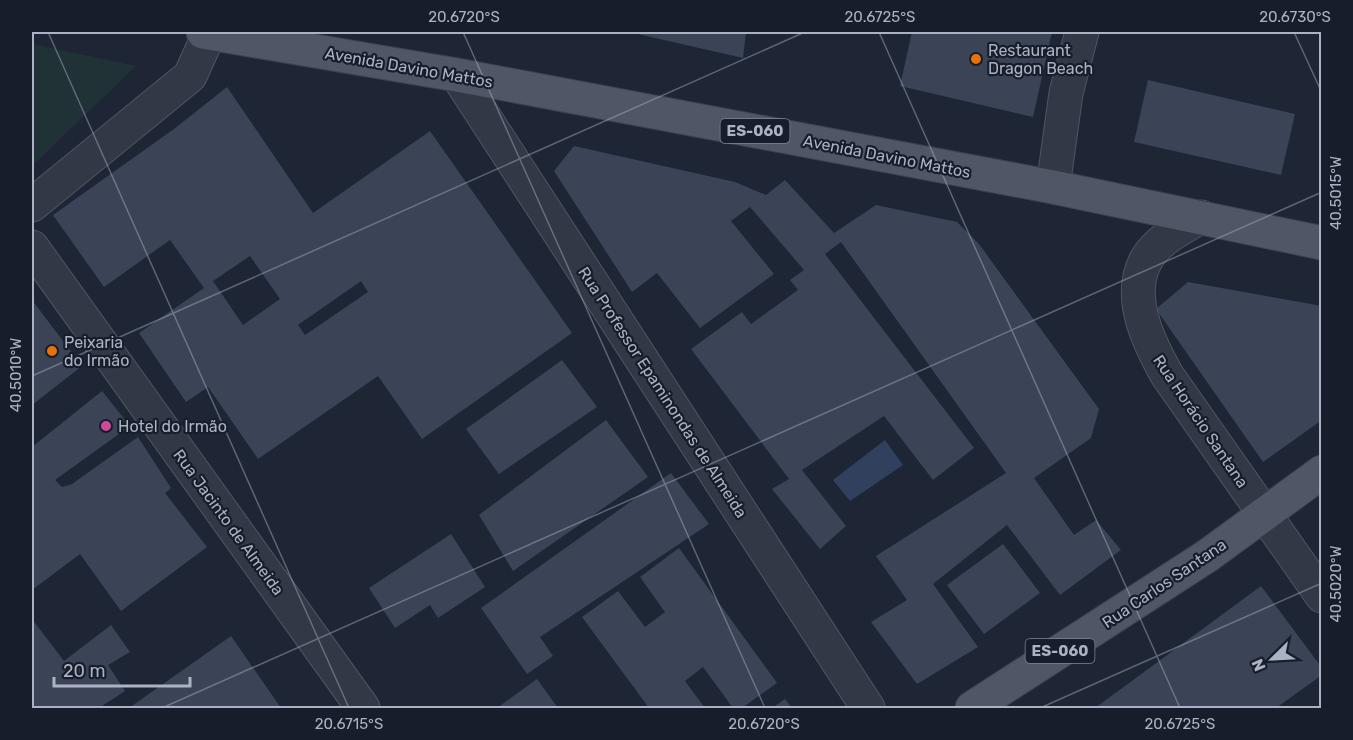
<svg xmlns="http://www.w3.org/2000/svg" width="1353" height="740" font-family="Rubik,sans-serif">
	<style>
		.green { fill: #203236 }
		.water { fill: #31405d }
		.building { fill: #3a4456; fill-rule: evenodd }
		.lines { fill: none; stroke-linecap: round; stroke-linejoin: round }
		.minor-casing { stroke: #4f5564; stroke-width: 35 }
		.major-casing { stroke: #3b414f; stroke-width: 35 }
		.minor { stroke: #323846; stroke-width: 33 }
		.major { stroke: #4f5766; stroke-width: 33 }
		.ticks { fill: none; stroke: #abb2c3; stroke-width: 1.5; stroke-opacity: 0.45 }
		.food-dot { fill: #e8710a; stroke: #171d2a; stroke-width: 2 }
		.hotel-dot { fill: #d1479c; stroke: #171d2a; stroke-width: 2 }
		.labels { text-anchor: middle; stroke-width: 4.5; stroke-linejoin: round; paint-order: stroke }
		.shield { fill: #171d2a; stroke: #7f8595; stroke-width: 1.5 }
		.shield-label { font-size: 15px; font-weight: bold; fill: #abb2c3 }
		.poi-label { font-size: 16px; fill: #abb2c3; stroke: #171d2a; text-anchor: start }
		.street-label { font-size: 16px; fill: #abb2c3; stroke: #171d2a }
		.neatline { fill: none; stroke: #abb2c3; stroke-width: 2 }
		.ticks-label { font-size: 15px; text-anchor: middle; fill: #abb2c3 }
	</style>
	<rect width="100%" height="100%" fill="#1e2635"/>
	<polygon class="green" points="32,44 136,66 32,166"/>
	<polygon class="water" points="885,440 903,465 850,501 833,480"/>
	<g class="building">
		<polygon points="629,32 746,32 743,58"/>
		<polygon points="912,32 1052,32 1033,117 900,86"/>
		<polygon points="1148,80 1295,114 1281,175 1134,142"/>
		<path d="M 227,87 L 313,213 L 430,131 L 572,333 L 422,439 L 378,376 L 258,459 L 208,387 L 186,402 L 139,333 L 204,288 L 170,240 L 104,287 L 53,215 L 174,129 ZM 250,256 L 280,299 L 243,325 L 213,281 ZM 361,281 L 368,292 L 305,335 L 298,325 Z"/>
		<polygon points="574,146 735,182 766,195 785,180 834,233 876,205 957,222 979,244 1099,409 1091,438 1034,478 1074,535 1096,520 1121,550 1060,595 1007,525 933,584 978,647 917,684 871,622 907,600 876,556 1006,473 841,242 825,254 974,448 933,480 884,416 802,470 846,526 820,549 772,489 789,479 691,349 742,312 751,324 798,290 790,280 804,270 750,207 731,221 774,274 700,328 657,273 632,292 554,171"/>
		<polygon points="1188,282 1322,306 1322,420 1263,462 1156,309"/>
		<polygon points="32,300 82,366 32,405"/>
		<polygon points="562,360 597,407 499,474 466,429"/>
		<polygon points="102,391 130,426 55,480 62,487 72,484 138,437 171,488 165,493 207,547 121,611 80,554 32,590 32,447"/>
		<polygon points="606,420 648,477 513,571 479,515"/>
		<polygon points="671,473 709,524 540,637 553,656 527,674 481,608"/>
		<polygon points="451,534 485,587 438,618 430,605 395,628 369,588"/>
		<polygon points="1003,544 1040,593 984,634 947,585"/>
		<polygon points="679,548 777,683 742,708 733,708 703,667 685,681 705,708 649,708 582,617 618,591 645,627 665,612 640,577"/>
		<polygon points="1261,586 1322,668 1322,675 1276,708 1095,708"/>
		<polygon points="32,619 64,661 111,625 130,652 108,665 125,691 99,708 32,708"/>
		<polygon points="231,636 281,708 129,708"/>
		<polygon points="537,679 558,708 497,708"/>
		<polygon points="785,699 792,708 772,708"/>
	</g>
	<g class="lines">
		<g class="minor-casing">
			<g id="minor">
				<polyline points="457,75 868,708"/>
				<polyline points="1053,187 1066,93 1082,32"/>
				<polyline points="32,205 190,76 210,32"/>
				<path d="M 1201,217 C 1182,228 1157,240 1146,260 C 1126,297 1149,343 1167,375 L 1322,596"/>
				<polyline points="32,247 363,708"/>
			</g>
		</g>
		<g class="major-casing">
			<g id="major">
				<polyline points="203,32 457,75 1053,187 1322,243"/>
				<polyline points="972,708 1207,556 1322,472"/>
			</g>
		</g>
		<use href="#minor" class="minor"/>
		<use href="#major" class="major"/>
	</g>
	<path class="ticks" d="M 48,32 L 349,708M 463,32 L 765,708M 879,32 L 1180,708M 1294,32 L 1322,93M 32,376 L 805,32M 162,708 L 1322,192M 1040,708 L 1322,583"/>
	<g class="food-dot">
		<circle cx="976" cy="59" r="6"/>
		<circle cx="52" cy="351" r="6"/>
	</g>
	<circle class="hotel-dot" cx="106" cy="426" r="6"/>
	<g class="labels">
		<g class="shield">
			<rect x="720.5" y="119" width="69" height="24" rx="4.5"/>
			<rect x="1025.5" y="639" width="69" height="24" rx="4.5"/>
		</g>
		<g class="shield-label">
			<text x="755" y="136">ES-060</text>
			<text x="1060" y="656">ES-060</text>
		</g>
		<g class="poi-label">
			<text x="988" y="56">Restaurant<tspan x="988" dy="18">Dragon Beach</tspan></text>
			<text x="64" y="348">Peixaria<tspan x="64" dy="18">do Irmão</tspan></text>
			<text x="118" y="432">Hotel do Irmão</text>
		</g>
		<g class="street-label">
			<text transform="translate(409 67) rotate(10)" y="6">Avenida Davino Mattos</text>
			<text transform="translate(887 156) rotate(11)" y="6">Avenida Davino Mattos</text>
			<text transform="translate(663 392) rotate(57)" y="6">Rua Professor Epaminondas de Almeida</text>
			<text transform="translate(1201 421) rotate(56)" y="6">Rua Horácio Santana</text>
			<text transform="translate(229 522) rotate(54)" y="6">Rua Jacinto de Almeida</text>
			<text transform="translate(1164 583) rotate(-34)" y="6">Rua Carlos Santana</text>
		</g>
	</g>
	<rect width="1353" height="740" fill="none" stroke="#171d2a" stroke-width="66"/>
	<g transform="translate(1272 659) rotate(246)" stroke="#171d2a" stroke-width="4.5" paint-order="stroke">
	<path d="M0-4.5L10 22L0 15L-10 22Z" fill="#abb2c3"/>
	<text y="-9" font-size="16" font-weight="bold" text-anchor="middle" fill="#abb2c3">N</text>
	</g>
	<path d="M54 677v9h136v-9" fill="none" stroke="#abb2c3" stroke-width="3"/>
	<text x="63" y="677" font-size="18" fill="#abb2c3" stroke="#171d2a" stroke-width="4.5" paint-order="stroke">20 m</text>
	<rect x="33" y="33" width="1287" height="674" class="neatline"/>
	<g class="ticks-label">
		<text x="464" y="22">20.6720°S</text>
		<text x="880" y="22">20.6725°S</text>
		<text x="1295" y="22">20.6730°S</text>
		<text transform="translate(1336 193) rotate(-90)" y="5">40.5015°W</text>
		<text transform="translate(16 375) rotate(-90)" y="5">40.5010°W</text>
		<text transform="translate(1336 584) rotate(-90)" y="5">40.5020°W</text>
		<text x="349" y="729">20.6715°S</text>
		<text x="764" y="729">20.6720°S</text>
		<text x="1180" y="729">20.6725°S</text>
	</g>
</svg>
